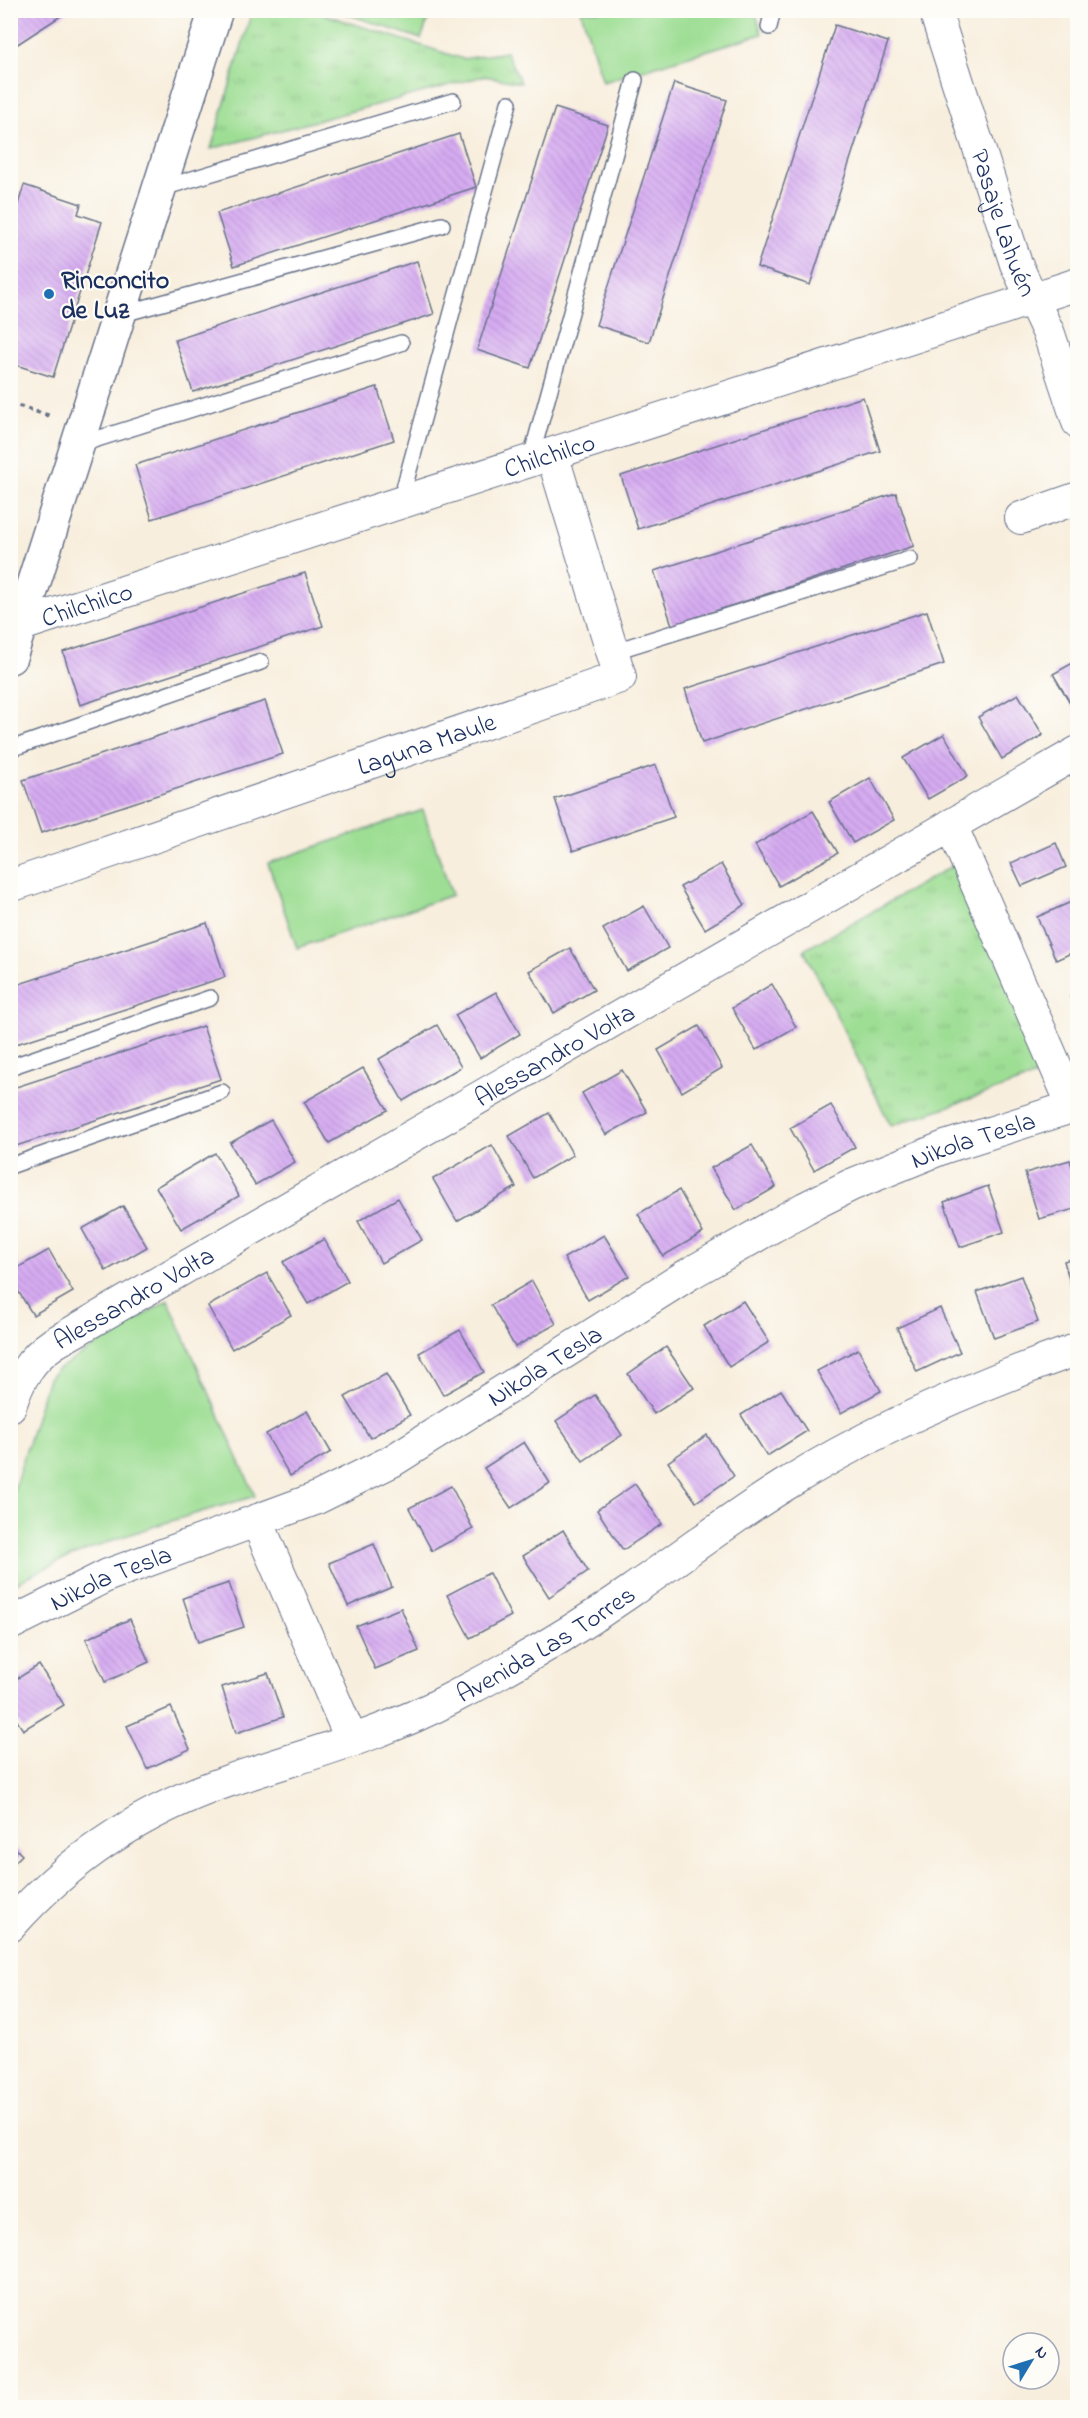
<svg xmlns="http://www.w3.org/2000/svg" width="1088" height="2418" font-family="'Indie Flower',sans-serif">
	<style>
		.grass { fill: url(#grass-tufts); stroke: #5c8679; stroke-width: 1.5 }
		.park { fill: #9ede94; stroke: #5c8679; stroke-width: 1.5 }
		.building { fill: url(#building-back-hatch) }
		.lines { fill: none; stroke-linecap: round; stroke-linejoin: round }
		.lane-casing { stroke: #68728a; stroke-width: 18 }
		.street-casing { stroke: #68728a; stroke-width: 34 }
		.secondary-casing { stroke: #68728a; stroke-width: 36 }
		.path { stroke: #68728a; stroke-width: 4; stroke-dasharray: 4.5 4.5; stroke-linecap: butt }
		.lane { stroke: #fff; stroke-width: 15 }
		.street { stroke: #fff; stroke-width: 32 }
		.secondary { stroke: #fff; stroke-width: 33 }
		.poi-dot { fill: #1f6fb2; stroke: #fdfcf7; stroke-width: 2 }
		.labels { text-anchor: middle; stroke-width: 4.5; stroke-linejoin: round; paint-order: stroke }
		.street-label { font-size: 26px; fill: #1b2f5e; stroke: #fdfcf7 }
		.poi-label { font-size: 26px; font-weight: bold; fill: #1b2f5e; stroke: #fdfcf7; text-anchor: start }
	</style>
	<defs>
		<pattern id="grass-tufts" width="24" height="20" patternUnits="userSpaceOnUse" patternTransform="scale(1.5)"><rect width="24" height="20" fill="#9ede94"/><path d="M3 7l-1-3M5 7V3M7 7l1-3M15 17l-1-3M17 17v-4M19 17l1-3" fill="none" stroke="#88bf82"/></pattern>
		<pattern id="building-back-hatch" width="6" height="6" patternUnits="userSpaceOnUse" patternTransform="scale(1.5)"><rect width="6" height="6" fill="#d6abf1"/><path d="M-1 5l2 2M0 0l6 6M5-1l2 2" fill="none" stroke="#b793d1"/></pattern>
	</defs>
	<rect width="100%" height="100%" fill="#fdfcf7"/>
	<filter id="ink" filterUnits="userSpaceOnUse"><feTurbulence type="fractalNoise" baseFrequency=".0167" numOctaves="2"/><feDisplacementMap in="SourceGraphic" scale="12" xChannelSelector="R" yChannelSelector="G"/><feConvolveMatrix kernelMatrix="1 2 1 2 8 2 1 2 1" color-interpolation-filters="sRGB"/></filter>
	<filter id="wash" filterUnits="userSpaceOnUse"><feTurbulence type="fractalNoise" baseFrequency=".008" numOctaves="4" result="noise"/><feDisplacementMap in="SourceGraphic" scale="24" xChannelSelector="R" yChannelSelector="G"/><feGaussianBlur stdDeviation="1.35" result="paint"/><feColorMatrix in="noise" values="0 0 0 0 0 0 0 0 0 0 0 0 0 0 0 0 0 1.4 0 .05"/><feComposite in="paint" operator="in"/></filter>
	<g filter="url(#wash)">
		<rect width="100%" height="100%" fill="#f8eedd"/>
		<g class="grass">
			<polygon points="252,11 314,11 463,59 506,52 521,83 484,76 211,149"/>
			<polygon points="954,865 1048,1072 891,1126 804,950"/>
		</g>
		<g class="park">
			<polygon points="338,11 431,10 431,11 421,39"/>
			<polygon points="581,11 755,11 762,34 603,82"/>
			<polygon points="423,810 452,895 297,948 268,863"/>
			<path d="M 168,1300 L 255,1496 C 172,1521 86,1543 11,1586 L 11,1499 L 48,1378 L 55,1371 Z"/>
		</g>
		<g id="blocks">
			<g class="building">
				<polygon points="10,10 70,10 10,49"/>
				<polygon points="835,25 888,42 810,285 757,267"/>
				<polygon points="674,83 727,100 649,342 596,325"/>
				<polygon points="555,108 608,125 530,368 477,350"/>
				<polygon points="459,134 476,187 234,266 217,213"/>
				<polygon points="24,185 81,204 78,214 102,222 53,377 16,365 13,374 10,373 10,230"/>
				<polygon points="417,261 434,314 193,392 175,340"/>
				<polygon points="377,387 394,440 152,519 135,465"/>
				<polygon points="863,397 880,451 638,529 621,476"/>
				<polygon points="896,493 914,546 672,625 654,571"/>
				<polygon points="305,573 323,626 80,705 63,652"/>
				<polygon points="927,611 944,664 702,743 685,689"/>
				<polygon points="1078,660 1078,716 1053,674"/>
				<polygon points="1018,694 1043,735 1002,759 978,717"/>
				<polygon points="265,701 283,754 41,833 23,780"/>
				<polygon points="944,734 968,776 928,799 903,758"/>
				<polygon points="656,765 674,817 573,851 555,799"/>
				<polygon points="870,778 894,820 853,843 829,802"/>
				<polygon points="813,811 838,853 779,886 755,845"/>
				<polygon points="1056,843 1066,867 1022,886 1011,863"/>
				<polygon points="721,864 745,905 705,929 680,887"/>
				<polygon points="1078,899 1078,950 1056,960 1037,917"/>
				<polygon points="644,906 668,948 627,971 603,929"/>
				<polygon points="207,923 225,977 10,1046 10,987"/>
				<polygon points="570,948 594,990 554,1013 529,971"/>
				<polygon points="772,984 796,1027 756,1050 732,1008"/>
				<polygon points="496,992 520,1034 480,1058 455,1015"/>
				<polygon points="1078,993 1078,1014 1070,997"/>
				<polygon points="437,1025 461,1067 403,1101 379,1059"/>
				<polygon points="203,1026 221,1079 10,1148 10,1089"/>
				<polygon points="699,1026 722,1068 682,1092 658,1050"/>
				<polygon points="363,1068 388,1110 329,1143 304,1102"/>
				<polygon points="622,1070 647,1112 606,1135 582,1093"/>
				<polygon points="831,1105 855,1147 814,1170 790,1128"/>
				<polygon points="549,1113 573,1155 533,1178 509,1136"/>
				<polygon points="271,1120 295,1162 255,1185 230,1143"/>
				<polygon points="492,1145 516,1187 457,1221 433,1179"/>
				<polygon points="752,1145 776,1187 736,1210 711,1168"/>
				<polygon points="215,1153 239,1196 181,1229 156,1187"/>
				<polygon points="1070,1160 1078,1184 1078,1208 1039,1219 1025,1173"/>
				<polygon points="988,1186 1004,1232 960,1247 944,1202"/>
				<polygon points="679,1190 703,1233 663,1256 638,1214"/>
				<polygon points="398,1198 422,1240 381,1263 358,1221"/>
				<polygon points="123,1206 147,1247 106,1271 82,1229"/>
				<polygon points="604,1235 629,1276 588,1300 564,1258"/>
				<polygon points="324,1239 348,1281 308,1304 283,1262"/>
				<polygon points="49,1250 73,1292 33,1315 10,1278 10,1272"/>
				<polygon points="1078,1257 1078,1308 1077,1308 1064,1261"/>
				<polygon points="267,1273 291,1315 232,1349 208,1306"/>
				<polygon points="1021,1276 1038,1322 994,1338 977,1292"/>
				<polygon points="532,1281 556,1324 515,1347 491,1305"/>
				<polygon points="743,1301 769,1342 729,1367 704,1326"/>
				<polygon points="940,1308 960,1352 917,1372 897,1328"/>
				<polygon points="460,1330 484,1372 443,1395 419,1353"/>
				<polygon points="666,1347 694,1388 654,1414 628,1374"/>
				<polygon points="858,1349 881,1391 841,1413 817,1371"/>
				<polygon points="386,1374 410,1415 370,1438 345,1397"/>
				<polygon points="781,1390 807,1431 767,1456 741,1415"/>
				<polygon points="595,1395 622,1435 583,1461 556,1421"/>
				<polygon points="307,1411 331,1452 290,1476 266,1434"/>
				<polygon points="707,1435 734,1476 696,1502 668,1462"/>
				<polygon points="524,1442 550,1483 511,1508 484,1468"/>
				<polygon points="635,1484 662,1524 623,1550 597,1510"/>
				<polygon points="451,1486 473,1529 432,1551 409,1508"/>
				<polygon points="563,1530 588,1571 549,1597 523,1556"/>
				<polygon points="374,1544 392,1587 348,1606 329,1563"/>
				<polygon points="489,1573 511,1616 470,1638 447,1595"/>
				<polygon points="229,1583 244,1627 198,1642 183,1598"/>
				<polygon points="401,1608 419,1651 375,1669 356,1626"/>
				<polygon points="130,1619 149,1662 105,1682 86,1639"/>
				<polygon points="39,1665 64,1705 23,1730 10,1710 10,1683"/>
				<polygon points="268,1673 283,1717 236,1733 222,1687"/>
				<polygon points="171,1707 190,1749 147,1769 127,1726"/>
				<polygon points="10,1843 22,1855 10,1867"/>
			</g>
		</g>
	</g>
	<g filter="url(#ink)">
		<use href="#blocks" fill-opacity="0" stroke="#68728a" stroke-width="1.5"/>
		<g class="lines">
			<g class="lane-casing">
				<g id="lane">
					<polyline points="769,27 773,10"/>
					<polyline points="159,189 453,101"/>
					<polyline points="119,315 442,225"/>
					<polyline points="78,445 401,343"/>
					<polyline points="530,461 635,80"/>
					<polyline points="400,503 509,103"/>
					<polyline points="612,652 910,559"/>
					<polyline points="10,749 261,662"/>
					<polyline points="10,1067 210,998"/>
					<polyline points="10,1166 222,1092"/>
				</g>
			</g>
			<g class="street-casing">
				<g id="street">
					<path id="s1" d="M 938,20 L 1016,264 L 1049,334 L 1078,422"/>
					<polyline points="1021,518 1078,498"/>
					<path id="s2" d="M 21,625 L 1078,284"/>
					<polyline points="951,825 1073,1106"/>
					<path id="s3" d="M 10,886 L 620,677 L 552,454"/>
					<path id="s4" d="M 10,1406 C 19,1379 30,1359 54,1343 L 1078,752"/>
					<polyline points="257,1521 352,1741"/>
					<path id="s5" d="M 10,1624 L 108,1575 L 315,1499 L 392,1461 L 689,1274 L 805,1208 L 851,1185 L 945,1147 L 1078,1105"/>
					<path id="s6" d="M 10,1926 C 69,1859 144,1810 228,1781 C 303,1755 381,1736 452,1698 C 514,1666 574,1631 631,1591 C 682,1556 730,1519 783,1486 C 874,1429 976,1385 1078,1349"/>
				</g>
			</g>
			<g class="secondary-casing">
				<polyline id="secondary" points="10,657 216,10"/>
			</g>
			<polyline class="path" points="10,403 50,416"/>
			<use href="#lane" class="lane"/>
			<use href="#street" class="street"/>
			<use href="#secondary" class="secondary"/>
		</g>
	</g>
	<circle class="poi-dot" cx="49" cy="294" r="6"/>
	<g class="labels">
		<g class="street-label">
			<text dy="9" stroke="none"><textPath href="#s1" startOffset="213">Pasaje Lahuén</textPath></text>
			<text dy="9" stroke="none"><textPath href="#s2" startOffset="555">Chilchilco</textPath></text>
			<text dy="9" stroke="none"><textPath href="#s2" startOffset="69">Chilchilco</textPath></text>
			<text dy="9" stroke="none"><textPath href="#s3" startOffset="440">Laguna Maule</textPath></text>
			<text dy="9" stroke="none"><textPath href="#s4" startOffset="656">Alessandro Volta</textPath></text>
			<text dy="9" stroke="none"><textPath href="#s5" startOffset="1082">Nikola Tesla</textPath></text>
			<text dy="9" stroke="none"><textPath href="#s4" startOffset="170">Alessandro Volta</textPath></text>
			<text dy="9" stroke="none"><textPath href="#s5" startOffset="596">Nikola Tesla</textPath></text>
			<text dy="9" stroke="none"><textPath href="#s5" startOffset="111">Nikola Tesla</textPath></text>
			<text dy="9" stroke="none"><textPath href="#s6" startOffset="612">Avenida Las Torres</textPath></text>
		</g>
		<g class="poi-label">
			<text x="61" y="288">Rinconcito<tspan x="61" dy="30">de Luz</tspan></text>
		</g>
	</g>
	<rect width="1088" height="2418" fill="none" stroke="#fdfcf7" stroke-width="36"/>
	<g transform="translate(1031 2361) rotate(52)"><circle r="28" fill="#fdfcf7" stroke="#a3aaba" stroke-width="1.5"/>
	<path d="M0-4.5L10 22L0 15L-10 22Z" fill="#1f6fb2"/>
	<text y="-9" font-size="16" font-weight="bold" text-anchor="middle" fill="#1b2f5e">N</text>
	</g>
</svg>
